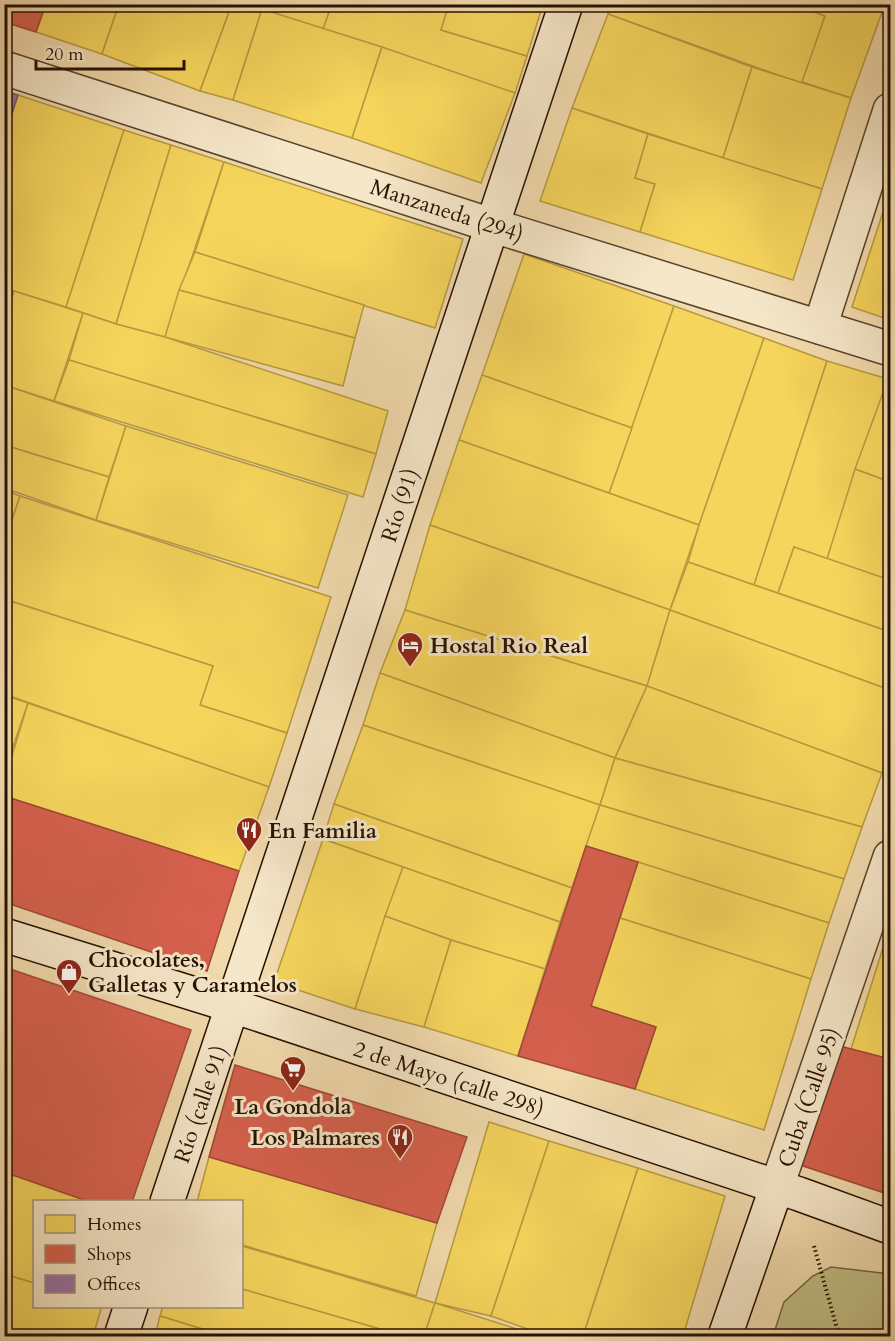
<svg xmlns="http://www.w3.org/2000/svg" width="895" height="1341" font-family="Cardo,serif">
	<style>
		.green { fill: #c1bd84; stroke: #726742; stroke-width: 1.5 }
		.homes { fill: #f6d55c; stroke: #b79a40; stroke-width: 1.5 }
		.shops { fill: #d6604d; stroke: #a14836; stroke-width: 1.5 }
		.offices { fill: #9970ab; stroke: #765478; stroke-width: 1.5 }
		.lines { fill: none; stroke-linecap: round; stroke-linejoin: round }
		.street-casing { stroke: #57432b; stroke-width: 36 }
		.secondary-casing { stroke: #241100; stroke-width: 36 }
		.path { stroke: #241100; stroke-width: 4; stroke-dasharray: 1.5 3; stroke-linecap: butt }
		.street { stroke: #f6e7c9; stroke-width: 33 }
		.secondary { stroke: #f6e7c9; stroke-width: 33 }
		.labels { text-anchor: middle; stroke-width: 6; stroke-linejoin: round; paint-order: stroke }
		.street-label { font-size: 22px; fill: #241100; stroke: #f6e7c9 }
		.poi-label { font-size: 22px; font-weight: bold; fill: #241100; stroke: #f6e7c9; text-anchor: start }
	</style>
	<rect width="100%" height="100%" fill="#f1daac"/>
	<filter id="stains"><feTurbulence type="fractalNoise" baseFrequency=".00333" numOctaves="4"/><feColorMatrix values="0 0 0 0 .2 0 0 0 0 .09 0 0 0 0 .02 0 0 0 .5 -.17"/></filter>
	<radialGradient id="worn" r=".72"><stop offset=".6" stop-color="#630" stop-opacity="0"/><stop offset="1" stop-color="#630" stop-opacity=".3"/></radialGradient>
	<polygon class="green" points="831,1267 890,1274 890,1336 773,1336 784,1302 813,1276"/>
	<g class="homes">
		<polygon points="46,4 119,4 102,54 36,32"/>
		<polygon points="119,4 232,4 200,91 102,54"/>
		<polygon points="232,4 332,4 322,32 262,9 233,100 200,91"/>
		<polygon points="332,4 437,4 451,9 441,30 527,56 515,93 322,32"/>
		<polygon points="449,4 543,4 527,56 441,30"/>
		<polygon points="611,4 794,4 825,16 803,84 608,14"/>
		<polygon points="794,4 885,4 851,98 802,82 825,16"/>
		<polygon points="262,9 382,47 352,138 233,100"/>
		<polygon points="608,14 752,67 723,158 572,108"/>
		<polygon points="382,47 515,93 481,183 352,138"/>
		<polygon points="752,67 851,98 822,189 723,158"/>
		<polygon points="18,95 124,130 66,307 4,288 4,138"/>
		<polygon points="572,108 648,134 635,178 655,184 640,232 540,201"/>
		<polygon points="124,130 171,145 116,324 66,307"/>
		<polygon points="648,134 822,189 793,280 640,232 655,184 635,178"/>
		<polygon points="171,145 224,162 165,337 116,324"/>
		<polygon points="224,162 463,239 435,328 195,252"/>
		<polygon points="890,187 890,214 883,212"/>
		<polygon points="883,212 890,214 890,320 852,307"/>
		<polygon points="195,252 364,305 355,338 179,290"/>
		<polygon points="524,254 674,306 632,428 482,375"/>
		<polygon points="4,288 14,291 4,321"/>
		<polygon points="179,290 355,338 343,386 165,337"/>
		<polygon points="14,291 83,313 54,401 4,385 4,321"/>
		<polygon points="674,306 764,338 699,525 609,493"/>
		<polygon points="83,313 116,324 165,337 388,411 376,454 69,360"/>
		<polygon points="764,338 827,361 754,585 688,562 699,525"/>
		<polygon points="69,360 376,454 363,497 54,401"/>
		<polygon points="827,361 888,379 827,559 794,547 778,593 754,585"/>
		<polygon points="482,375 632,428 609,493 459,440"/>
		<polygon points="888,379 890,380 890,482 855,469"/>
		<polygon points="4,385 126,426 109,477 4,445"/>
		<polygon points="126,426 348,495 318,588 96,520"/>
		<polygon points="459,440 699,525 670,610 430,525"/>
		<polygon points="4,445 109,477 96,520 4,488"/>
		<polygon points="855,469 890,482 890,581 827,559"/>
		<polygon points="4,490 20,496 4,544"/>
		<polygon points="20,496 331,597 287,733 200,705 213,666 4,599 4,544"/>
		<polygon points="430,525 670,610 647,686 405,610"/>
		<polygon points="794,547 890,580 890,632 778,593"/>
		<polygon points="688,562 890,632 890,690 670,610"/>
		<polygon points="4,599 213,666 200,705 287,733 269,787 4,694"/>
		<polygon points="405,610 647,686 615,758 380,673"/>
		<polygon points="670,610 890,690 890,750 882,773 647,686"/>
		<polygon points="380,673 615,758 600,805 363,725"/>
		<polygon points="647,686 882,773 862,827 615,758"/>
		<polygon points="4,695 28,703 4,773"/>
		<polygon points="28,703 269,787 239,871 4,796 4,782"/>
		<polygon points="363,725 600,805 572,888 334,804"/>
		<polygon points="615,758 862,827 844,879 600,805"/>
		<polygon points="334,804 572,888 560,922 323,839"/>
		<polygon points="600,805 844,879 829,923 586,846"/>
		<polygon points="323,839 403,867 355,1009 274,982"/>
		<polygon points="638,862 829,923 811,979 620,918"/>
		<polygon points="403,867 560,922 545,969 451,940 385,916"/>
		<polygon points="385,916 451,940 424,1027 355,1009"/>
		<polygon points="620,918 811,979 764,1130 635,1089 656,1027 591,1006"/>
		<polygon points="890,927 890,953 882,951"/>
		<polygon points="451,940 545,969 518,1056 424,1027"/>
		<polygon points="882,951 890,953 890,1059 851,1049"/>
		<polygon points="489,1122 549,1141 491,1316 435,1303"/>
		<polygon points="549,1141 638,1168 583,1336 547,1336 491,1316"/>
		<polygon points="209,1157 437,1223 416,1296 242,1245 242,1202 197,1202"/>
		<polygon points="638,1168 725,1196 683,1336 583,1336"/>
		<polygon points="4,1172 90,1202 34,1202 34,1283 4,1274"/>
		<polygon points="242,1246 435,1303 424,1336 404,1336 242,1289"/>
		<polygon points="4,1274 34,1283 34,1306 102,1306 93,1336 4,1336"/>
		<polygon points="242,1289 404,1336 225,1336 160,1316 163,1306 242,1306"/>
		<polygon points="435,1303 539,1336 424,1336"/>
		<polygon points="160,1316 225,1336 155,1336"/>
	</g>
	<g class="shops">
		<polygon points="4,4 46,4 36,32 4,22"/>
		<polygon points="4,796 239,871 207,971 4,902"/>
		<polygon points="586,846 638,862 591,1006 656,1027 635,1089 518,1056"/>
		<polygon points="4,967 191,1030 132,1202 90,1202 4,1172"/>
		<polygon points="840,1046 890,1059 890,1195 800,1165"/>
		<polygon points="235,1065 467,1137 437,1223 209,1157"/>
	</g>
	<polygon class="offices" points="4,91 18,95 4,138"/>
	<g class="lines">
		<g class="street-casing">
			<g id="street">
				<polyline points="4,68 491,225 890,349"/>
				<polyline points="820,327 890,110"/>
				<polyline points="777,1186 890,857"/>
			</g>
		</g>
		<g class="secondary-casing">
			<g id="secondary">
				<polyline points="4,935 233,1006 799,1194 890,1227"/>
				<polyline points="167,1202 566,4"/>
				<polyline points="121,1336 131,1306"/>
				<polyline points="725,1336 777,1186"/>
			</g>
		</g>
		<polyline class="path" points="814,1246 839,1336"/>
		<use href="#street" class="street"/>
		<use href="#secondary" class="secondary"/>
	</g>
	<defs>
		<g id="hotel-pin" transform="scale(1.35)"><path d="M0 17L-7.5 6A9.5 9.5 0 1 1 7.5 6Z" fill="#8f2418" stroke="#f6e7c9"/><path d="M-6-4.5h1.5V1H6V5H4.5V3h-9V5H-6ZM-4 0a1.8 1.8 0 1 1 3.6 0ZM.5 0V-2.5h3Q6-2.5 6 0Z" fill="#fff"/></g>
		<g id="restaurant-pin" transform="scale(1.35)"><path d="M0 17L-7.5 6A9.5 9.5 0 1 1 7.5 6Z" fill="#8f2418" stroke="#f6e7c9"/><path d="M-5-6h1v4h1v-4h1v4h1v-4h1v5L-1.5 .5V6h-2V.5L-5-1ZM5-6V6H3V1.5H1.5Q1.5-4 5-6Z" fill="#fff"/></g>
		<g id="shop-pin" transform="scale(1.35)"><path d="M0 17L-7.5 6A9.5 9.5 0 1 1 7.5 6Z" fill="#8f2418" stroke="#f6e7c9"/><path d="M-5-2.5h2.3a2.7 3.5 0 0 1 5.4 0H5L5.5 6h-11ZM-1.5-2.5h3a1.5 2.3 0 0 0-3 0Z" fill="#fff"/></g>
		<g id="supermarket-pin" transform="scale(1.35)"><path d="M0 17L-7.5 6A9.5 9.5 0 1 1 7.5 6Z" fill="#8f2418" stroke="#f6e7c9"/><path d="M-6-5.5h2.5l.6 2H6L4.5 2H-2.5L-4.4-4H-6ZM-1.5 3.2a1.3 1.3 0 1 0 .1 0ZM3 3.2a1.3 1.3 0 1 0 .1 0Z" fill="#fff"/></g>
	</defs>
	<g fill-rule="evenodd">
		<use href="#hotel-pin" x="410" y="645"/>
		<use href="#restaurant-pin" x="249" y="830"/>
		<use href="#shop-pin" x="69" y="972"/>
		<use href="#supermarket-pin" x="293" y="1069"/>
		<use href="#restaurant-pin" x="400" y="1137"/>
	</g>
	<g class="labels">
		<g class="street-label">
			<text transform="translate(447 210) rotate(18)" y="8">Manzaneda (294)</text>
			<text transform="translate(399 505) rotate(-72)" y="8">Río (91)</text>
			<text transform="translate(449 1078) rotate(18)" y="8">2 de Mayo (calle 298)</text>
			<text transform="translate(808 1097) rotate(-71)" y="8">Cuba (Calle 95)</text>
			<text transform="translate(200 1104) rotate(-71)" y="8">Río (calle 91)</text>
		</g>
		<g class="poi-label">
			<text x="430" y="653">Hostal Rio Real</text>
			<text x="268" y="838">En Familia</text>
			<text x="88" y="967">Chocolates,<tspan x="88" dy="25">Galletas y Caramelos</tspan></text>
			<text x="293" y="1114" text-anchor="middle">La Gondola</text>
			<text x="380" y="1145" text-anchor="end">Los Palmares</text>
		</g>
	</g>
	<rect width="895" height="1341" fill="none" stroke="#f1daac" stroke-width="24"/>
	<rect x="6" y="6" width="883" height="1329" fill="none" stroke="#241100" stroke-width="3"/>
	<rect x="12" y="12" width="871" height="1317" fill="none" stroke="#241100" stroke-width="1.5"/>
	<rect x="33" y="1200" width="210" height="108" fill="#f6e7c9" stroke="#a29179" stroke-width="1.5"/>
	<rect x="45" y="1215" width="30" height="18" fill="#f6d55c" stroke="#a29179" stroke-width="1.5"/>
	<text x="87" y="1230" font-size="18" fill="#241100">Homes</text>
	<rect x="45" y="1245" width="30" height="18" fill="#d6604d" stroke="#a29179" stroke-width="1.5"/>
	<text x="87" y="1260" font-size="18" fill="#241100">Shops</text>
	<rect x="45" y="1275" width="30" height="18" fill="#9970ab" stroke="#a29179" stroke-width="1.5"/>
	<text x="87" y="1290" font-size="18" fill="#241100">Offices</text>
	<path d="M36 60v9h148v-9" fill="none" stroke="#241100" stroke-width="3"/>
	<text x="45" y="60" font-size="18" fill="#241100" stroke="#f6e7c9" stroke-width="4.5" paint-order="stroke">20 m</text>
	<rect width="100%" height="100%" filter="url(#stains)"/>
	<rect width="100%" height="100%" fill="url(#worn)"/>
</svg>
